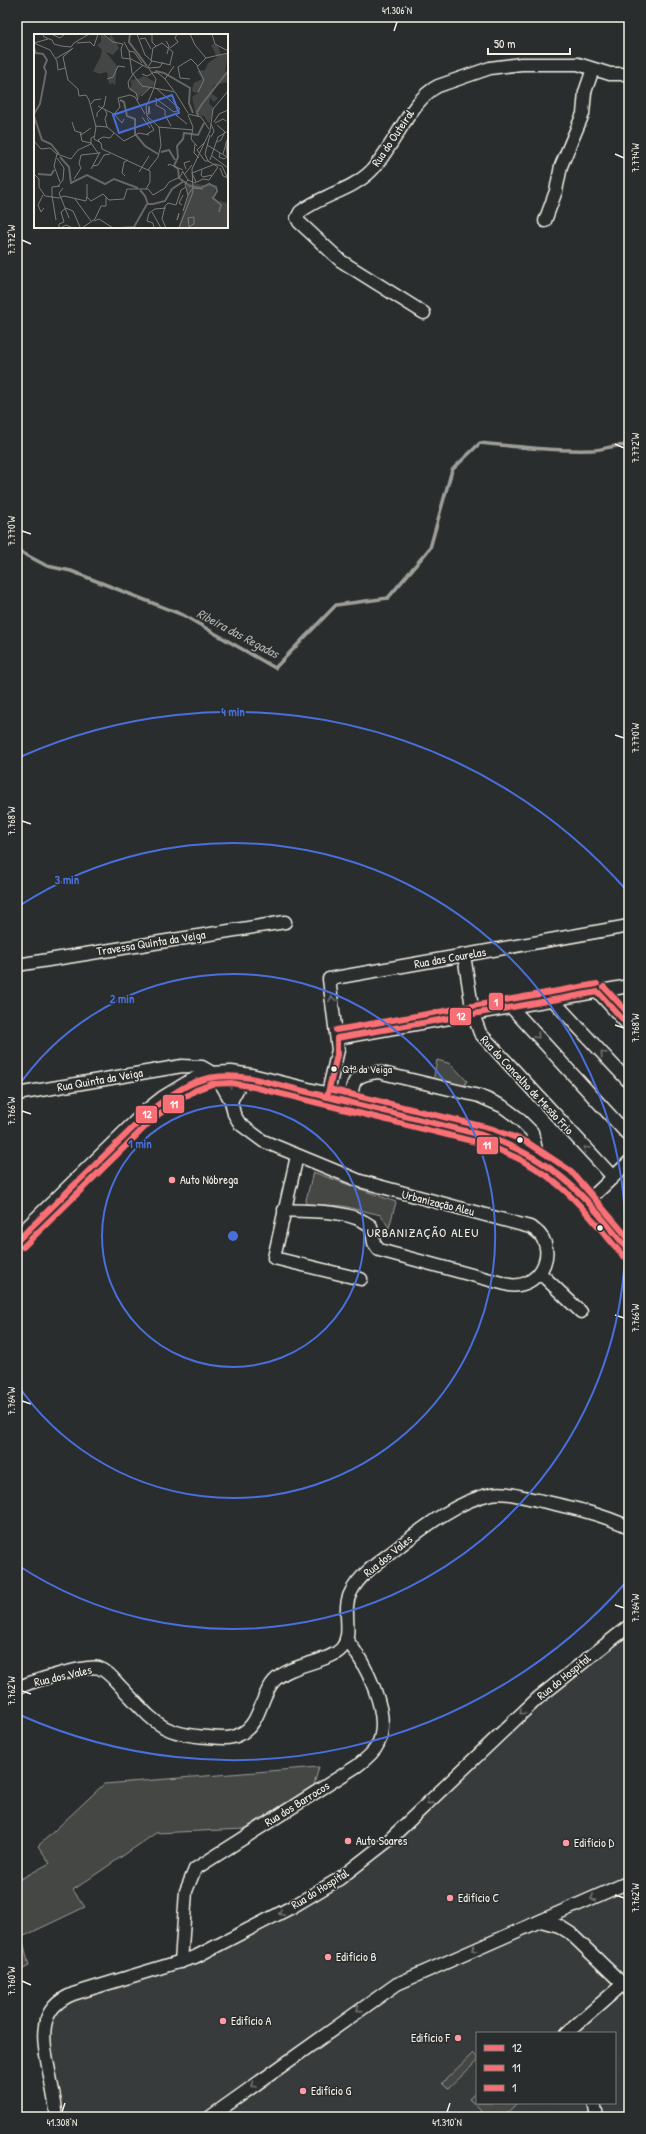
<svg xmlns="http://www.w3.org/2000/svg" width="646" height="2134" font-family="'Patrick Hand',sans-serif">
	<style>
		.built { fill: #373a3a; fill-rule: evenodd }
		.green { fill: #444645; stroke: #9c9c96 }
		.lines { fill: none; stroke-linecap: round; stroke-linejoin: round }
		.stream { stroke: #9f9f9a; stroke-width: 3.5 }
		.street-casing { stroke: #f4f1e8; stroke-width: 15 }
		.secondary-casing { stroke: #f4f1e8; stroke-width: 21 }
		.street { stroke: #2a2d2e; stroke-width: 12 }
		.secondary { stroke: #2a2d2e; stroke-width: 18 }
		.bus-1-casing { stroke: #2a2d2e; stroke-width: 9 }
		.bus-2-casing { stroke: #2a2d2e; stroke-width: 9 }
		.bus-3-casing { stroke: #2a2d2e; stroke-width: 9 }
		.bus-1 { stroke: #fa6f75; stroke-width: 6 }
		.bus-2 { stroke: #fa6f75; stroke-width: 6 }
		.bus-3 { stroke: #fa6f75; stroke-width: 6 }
		.oneway { stroke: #71726f }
		.ticks { fill: none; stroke: #f4f1e8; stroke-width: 1.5 }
		.ring { fill: none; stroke: #486fdb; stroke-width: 2 }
		.bus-dot { fill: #f4f1e8; stroke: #2a2d2e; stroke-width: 1.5 }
		.poi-dot { fill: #ff9aa2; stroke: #2a2d2e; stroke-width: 1.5 }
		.labels { text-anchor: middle; stroke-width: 3; stroke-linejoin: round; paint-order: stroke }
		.bus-label { font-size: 11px; fill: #f4f1e8; stroke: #2a2d2e; text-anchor: start }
		.street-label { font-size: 12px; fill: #f4f1e8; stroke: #2a2d2e }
		.poi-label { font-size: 12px; fill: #f4f1e8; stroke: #2a2d2e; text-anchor: start }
		.water-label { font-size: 13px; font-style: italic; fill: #b5b3ae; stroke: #2a2d2e }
		.neighbourhood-label { font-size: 13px; letter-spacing: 1px; fill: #f4f1e8; stroke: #2a2d2e }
		.inset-river { fill: none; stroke: #676866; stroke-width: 2 }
		.inset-road { fill: none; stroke: #7b7b78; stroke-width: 1 }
		.view { fill: #486fdb; fill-opacity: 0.15; stroke: #486fdb; stroke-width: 2 }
		.inset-edge { fill: none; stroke: #f4f1e8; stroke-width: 2 }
		.centre { fill: #486fdb; stroke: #2a2d2e; stroke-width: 2 }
		.ring-label { font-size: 12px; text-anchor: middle; font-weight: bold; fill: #486fdb; stroke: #2a2d2e; stroke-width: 3; stroke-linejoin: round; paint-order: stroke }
		.line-badge { stroke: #2a2d2e; stroke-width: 1.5 }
		.badge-label { font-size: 11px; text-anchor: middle; font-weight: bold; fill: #fff }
		.neatline { fill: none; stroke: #f4f1e8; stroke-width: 1.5 }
		.ticks-label { font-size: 10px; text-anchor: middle; fill: #f4f1e8 }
	</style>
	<rect width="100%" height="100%" fill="#2a2d2e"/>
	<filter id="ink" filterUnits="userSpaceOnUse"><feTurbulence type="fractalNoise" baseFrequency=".025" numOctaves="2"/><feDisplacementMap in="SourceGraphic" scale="8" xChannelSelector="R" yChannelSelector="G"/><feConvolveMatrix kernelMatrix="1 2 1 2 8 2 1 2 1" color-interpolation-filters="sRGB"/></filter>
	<g filter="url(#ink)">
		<path class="built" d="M 629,1632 L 629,2117 L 63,2117 L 50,2039 L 53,2021 L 63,2006 L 78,1998 L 203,1958 L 329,1892 L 343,1883 L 540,1704 ZM 477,2033 L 615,2033 L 615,2103 L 477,2103 Z"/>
		<g class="green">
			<polygon points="437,1060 451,1064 467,1081 463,1088 433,1081"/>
			<polygon points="313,1172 396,1202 389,1228 381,1215 343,1206 305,1204"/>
			<polygon points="319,1767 314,1785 244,1829 156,1833 73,1890 85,1907 22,1937 29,1966 17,1972 17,1881 50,1863 38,1846 104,1784"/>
			<polygon points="473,2053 477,2057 477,2061 448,2089 442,2083"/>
			<polygon points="477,2091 477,2103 517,2103 503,2117 487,2117 469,2099"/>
		</g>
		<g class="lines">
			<path class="stream" d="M 17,550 L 47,566 L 71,571 L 183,615 L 275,668 L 336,605 L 388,598 L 430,548 L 452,470 L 480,443 C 518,447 555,451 592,450 C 605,450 616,443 629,446"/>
			<g class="street-casing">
				<g id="street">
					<polyline points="545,221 556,191 561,166 583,114 585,92 593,69"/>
					<path d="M 424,313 L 341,261 L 299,222 L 297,218 L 300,212 C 321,195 351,191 371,171 C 394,147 411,99 438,86 L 490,68 L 521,64 L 578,64 L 610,74 L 629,74"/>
					<polyline points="464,955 473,1014 480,1033 613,1177"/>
					<polyline points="17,965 285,922"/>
					<polyline points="598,992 629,1026"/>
					<polyline points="553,1000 629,1082"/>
					<polyline points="511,1007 629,1136"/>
					<polyline points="337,1038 629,986"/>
					<path d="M 17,1094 L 182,1066 L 202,1067 L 216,1075 L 231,1101 L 234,1114 L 240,1124 L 263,1141 L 360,1181 L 530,1227 C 562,1243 543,1290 509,1285 L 379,1250 L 374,1243 L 371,1226 C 348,1209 312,1212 284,1210"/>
					<polyline points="327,1097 338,1050 329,979 629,926"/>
					<polyline points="231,1101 244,1077"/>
					<path d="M 351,1103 C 352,1081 353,1075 378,1072 L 479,1096 L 502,1106 L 517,1117 L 532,1132 L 538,1158"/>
					<polyline points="297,1156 274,1258 361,1279"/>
					<polyline points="588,1201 629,1162"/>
					<polyline points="540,1273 581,1312"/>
					<path d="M 17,1688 C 30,1682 87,1664 99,1668 C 108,1671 115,1681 122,1688 C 154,1721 159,1734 208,1737 C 219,1738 232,1740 242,1733 C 261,1722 260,1696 274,1681 C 291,1663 329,1663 342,1648 C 354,1633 341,1609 351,1592 C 361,1572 384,1559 401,1545 C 427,1525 458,1501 491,1494 C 506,1491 522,1497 537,1500 C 569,1507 599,1513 629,1527"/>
					<polyline points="541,1921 559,1926 570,1933 629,1990"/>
					<path d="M 181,1962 L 186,1891 L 195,1869 L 357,1766 C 365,1760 374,1753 378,1744 C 392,1714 365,1662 346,1639"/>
					<polyline points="567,2033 623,1984"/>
					<polyline points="594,2103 597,2117"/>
					<path d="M 57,2117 C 55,2102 52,2086 49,2071 C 43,2040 36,2009 73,1994 L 195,1957 L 292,1907 L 339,1879 L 389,1840 L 538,1698 L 629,1626"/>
					<polyline points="210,2117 397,1984 629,1882"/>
				</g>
			</g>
			<g class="secondary-casing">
				<path id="secondary" d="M 17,1241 L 150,1111 L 164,1100 L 192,1083 L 210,1076 L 231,1075 L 251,1078 L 482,1135 C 555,1154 584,1196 629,1251"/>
			</g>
			<use href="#street" class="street"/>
			<use href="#secondary" class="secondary"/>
			<g class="bus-1-casing">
				<g id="bus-1">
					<polyline points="327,1097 337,1055 337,1038 598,992 629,1026"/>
					<path d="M 17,1241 L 150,1111 C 186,1083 205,1071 251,1078 L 482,1135 C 556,1159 582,1193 629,1251"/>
				</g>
			</g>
			<g class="bus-2-casing">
				<path id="bus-2" d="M 23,1247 L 155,1117 L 169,1107 L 196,1090 L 212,1084 L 231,1083 L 249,1086 L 480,1143 C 551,1166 577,1200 623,1256"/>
			</g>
			<g class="bus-3-casing">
				<g id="bus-3">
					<polyline points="604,987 629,1014"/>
					<polyline points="336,1030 597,984"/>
					<polyline points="329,1089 493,1129 527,1142 571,1171 629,1239"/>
				</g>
			</g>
			<use href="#bus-1" class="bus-1"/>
			<use href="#bus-2" class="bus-2"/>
			<use href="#bus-3" class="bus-3"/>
		</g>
		<defs><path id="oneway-chevron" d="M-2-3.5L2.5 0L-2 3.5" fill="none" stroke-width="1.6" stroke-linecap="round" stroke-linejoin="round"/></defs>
		<g class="oneway">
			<use href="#oneway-chevron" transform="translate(332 999) rotate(-98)"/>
			<use href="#oneway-chevron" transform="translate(537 1036) rotate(47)"/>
			<use href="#oneway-chevron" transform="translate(603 1054) rotate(-133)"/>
			<use href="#oneway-chevron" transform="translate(586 1149) rotate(-133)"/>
			<use href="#oneway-chevron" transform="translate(522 1712) rotate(137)"/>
			<use href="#oneway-chevron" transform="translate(429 1802) rotate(136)"/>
			<use href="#oneway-chevron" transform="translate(593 1898) rotate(156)"/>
			<use href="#oneway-chevron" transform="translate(281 1913) rotate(153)"/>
			<use href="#oneway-chevron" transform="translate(474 1949) rotate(156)"/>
			<use href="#oneway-chevron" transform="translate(359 2009) rotate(144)"/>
			<use href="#oneway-chevron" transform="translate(254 2085) rotate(144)"/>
		</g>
	</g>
	<path class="ticks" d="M 394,31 L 397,22M 615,154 L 624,158M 22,240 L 31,244M 615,444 L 624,448M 22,531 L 31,534M 615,735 L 624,738M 22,821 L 31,824M 615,1025 L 624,1028M 22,1111 L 31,1114M 615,1315 L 624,1318M 22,1401 L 31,1404M 615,1605 L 624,1608M 22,1691 L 31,1694M 615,1895 L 624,1898M 22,1981 L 31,1985M 62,2112 L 65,2103M 447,2112 L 450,2103"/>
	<g class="ring">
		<circle cx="233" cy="1236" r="131"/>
		<path d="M17 1088A262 262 0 1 1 17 1384"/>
		<path d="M19 906A393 393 0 1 1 19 1566"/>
		<path d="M628 1580A524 524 0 0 1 20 1715M20 757A524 524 0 0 1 628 892"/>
	</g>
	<g class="bus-dot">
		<circle cx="334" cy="1069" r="3.5"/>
		<circle cx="520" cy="1140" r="3.5"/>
		<circle cx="600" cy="1228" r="3.5"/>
	</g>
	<g class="poi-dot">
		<circle cx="172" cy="1180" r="4"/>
		<circle cx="348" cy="1841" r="4"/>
		<circle cx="566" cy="1843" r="4"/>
		<circle cx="450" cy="1898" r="4"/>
		<circle cx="328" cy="1957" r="4"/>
		<circle cx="223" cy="2021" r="4"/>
		<circle cx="458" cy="2038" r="4"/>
		<circle cx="303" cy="2091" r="4"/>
	</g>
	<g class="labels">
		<g class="bus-label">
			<text x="342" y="1073">Qtª da Veiga</text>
		</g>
		<g class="street-label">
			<text transform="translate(393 138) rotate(-56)" y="4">Rua do Outeiral</text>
			<text transform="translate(151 943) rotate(-9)" y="4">Travessa Quinta da Veiga</text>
			<text transform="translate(450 958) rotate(-10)" y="4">Rua das Courelas</text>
			<text transform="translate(100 1080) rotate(-10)" y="4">Rua Quinta da Veiga</text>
			<text transform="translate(527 1085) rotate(47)" y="4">Rua do Concelho de Mesão Frio</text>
			<text transform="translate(438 1203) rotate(14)" y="4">Urbanização Aleu</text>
			<text transform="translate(388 1556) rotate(-39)" y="4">Rua dos Vales</text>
			<text transform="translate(63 1676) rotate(-13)" y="4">Rua dos Vales</text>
			<text transform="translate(564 1677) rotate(-39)" y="4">Rua do Hospital</text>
			<text transform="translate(297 1804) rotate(-32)" y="4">Rua dos Barrocos</text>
			<text transform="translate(320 1889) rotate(-32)" y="4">Rua do Hospital</text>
		</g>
		<g class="poi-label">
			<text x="180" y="1184">Auto Nóbrega</text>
			<text x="356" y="1845">Auto Soares</text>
			<text x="574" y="1847">Edifício D</text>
			<text x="458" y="1902">Edifício C</text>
			<text x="336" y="1961">Edifício B</text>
			<text x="231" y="2025">Edifício A</text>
			<text x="450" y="2042" text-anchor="end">Edifício F</text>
			<text x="311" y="2095">Edifício G</text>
		</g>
		<g class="water-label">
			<text transform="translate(238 633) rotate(28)" y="5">Ribeira das Regadas</text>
		</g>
		<g class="neighbourhood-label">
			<text x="423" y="1237">URBANIZAÇÃO ALEU</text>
		</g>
	</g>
	<g transform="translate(34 34)">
		<rect width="194" height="194" fill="#2a2d2e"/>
		<path d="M 67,0 L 75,5 L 77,0 L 85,14 L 79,21 L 72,18 L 83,32 L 81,52 L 79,49 L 75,50 L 73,38 L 65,40 L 59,37 L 66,24 L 68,16 L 63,11 L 67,8 ZM 180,10 L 184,12 L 187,21 L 194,19 L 191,39 L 194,40 L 194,48 L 180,51 L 178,60 L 184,64 L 180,68 L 176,64 L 175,70 L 180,74 L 175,90 L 170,82 L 162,81 L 158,63 L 164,59 L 159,58 L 158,55 L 160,49 L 168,45 L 163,37 L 171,36 L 174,29 L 183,23 L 177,11 ZM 110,42 L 121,48 L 120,51 L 106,61 L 105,65 L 102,59 L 95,56 L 98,50 L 96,48 L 98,45 L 100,47 L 101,44 L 104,45 ZM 175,148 L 182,153 L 179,162 L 181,166 L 194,169 L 194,194 L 144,194 L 154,162 L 152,149 L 171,151 Z" fill="#444645"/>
		<path class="inset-river" d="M 96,0 L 95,8 L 113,32M 0,14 L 2,19 L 9,20 L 13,26 L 10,33 L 12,38 L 6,70 L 0,80M 121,37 L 130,39 L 156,54 L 155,69 L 159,79M 86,66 L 90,68 L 93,82 L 101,85 L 101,100 L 111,112 L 124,120M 0,82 L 8,106 L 17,110 L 25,120M 164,82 L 163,78 L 168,70 L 194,37M 170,89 L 164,101 L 150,99 L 149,105 L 143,112 L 144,123 L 140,132 L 144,135 L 145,144 L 156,152 L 167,154 L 175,150 L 182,153 L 183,157 L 179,164 L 187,171 L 185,178M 127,118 L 135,116 L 141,126M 26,123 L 35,133 L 37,149 L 53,141 L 71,150 L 80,145 L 104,154M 4,140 L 17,141 L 20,136M 106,156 L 111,162 L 114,170 L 119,170 L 131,167 L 138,155 L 150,147M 86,194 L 100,193 L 113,170"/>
		<path class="inset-road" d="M 9,0 L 10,3 L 18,6 L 20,10 L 27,12 L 37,13 L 40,9M 17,0 L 26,4 L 31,0M 69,0 L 79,8 L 89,10 L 87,15 L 88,24 L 97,25 L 114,34M 103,0 L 111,21 L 118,27 L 114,33M 118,0 L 118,8 L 122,12M 156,0 L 161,11 L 172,24M 178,0 L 181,10 L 194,17M 106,5 L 111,4 L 117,15M 132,7 L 135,12 L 133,20M 90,8 L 95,17 L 98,39 L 108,52 L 120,54M 0,9 L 16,16 L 23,27 L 24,36 L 31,34M 0,9 L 14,5M 40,9 L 55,0M 43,9 L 56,8 L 60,12 L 64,0M 39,14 L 29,23 L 34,46 L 44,55 L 45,62 L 52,61 L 55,66 L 62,93 L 60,105 L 67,109 L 68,115M 136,14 L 144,8 L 141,4 L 143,0M 95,17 L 100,18 L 108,29M 172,24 L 194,19M 21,25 L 38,15M 117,27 L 119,14 L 128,9 L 139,18 L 136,30M 118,27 L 137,31M 163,32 L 170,46 L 164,58M 114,33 L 122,45 L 120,54 L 141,58 L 154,79M 144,33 L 157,25 L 164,32 L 172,24M 144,33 L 146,44 L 156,45M 115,34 L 126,33 L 129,28M 118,38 L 124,39 L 131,45M 99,40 L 94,48 L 95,54 L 102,59 L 104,66M 99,40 L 109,31M 108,40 L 113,42 L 119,39M 73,45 L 79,43 L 84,32 L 91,33M 123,55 L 146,75M 140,57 L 131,45 L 140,32M 107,62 L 117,53M 121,64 L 140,78 L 146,76M 123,65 L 122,71 L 131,76 L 131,81 L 137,92M 57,70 L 60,66 L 67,65M 64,72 L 80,80M 71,76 L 73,80 L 71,85 L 73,93M 80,80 L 86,73 L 84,64 L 96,61 L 101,63 L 111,80M 80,80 L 88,89 L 90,85M 154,80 L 167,83 L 175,95M 114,81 L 115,72 L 116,80M 154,81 L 159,93 L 157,105 L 163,112M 63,83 L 63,79 L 70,72 L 72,62M 108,83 L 116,94M 144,83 L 142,81 L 153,90M 38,88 L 41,97 L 48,99M 180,88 L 185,80 L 194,76M 181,89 L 189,85 L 192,87M 183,91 L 191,98 L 187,106 L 183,108M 62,92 L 73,93 L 90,107 L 105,99 L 115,101M 124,93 L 159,96M 46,98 L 48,107 L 57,109 L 64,119M 113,100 L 120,96 L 113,84M 47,101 L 57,94M 176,101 L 171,120 L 174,127 L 184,133M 177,103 L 180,97 L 177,90M 0,107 L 7,115 L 16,114 L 23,120M 66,108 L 64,106 L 69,103 L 76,104 L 80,99M 192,108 L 193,122M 170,109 L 163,116 L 171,127 L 175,127M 161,110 L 160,119 L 165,124M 173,111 L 193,123M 68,115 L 116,137 L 116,148 L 112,155M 186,119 L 185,123 L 190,125 L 193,123M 189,120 L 194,103M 178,122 L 194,134M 23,124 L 30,134 L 29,146 L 24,152M 176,126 L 184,103 L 194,97M 181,130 L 188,132 L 193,143M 59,132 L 64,131 L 70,121 L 76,120M 134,132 L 135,130 L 149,136M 186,134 L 189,142 L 194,144M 57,135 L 66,118M 152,135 L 150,129 L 156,127M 114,136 L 124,123 L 127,111 L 125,93 L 113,82 L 112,73 L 120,54M 168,136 L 167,141 L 169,143 L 178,141M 105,138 L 115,122M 149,138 L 154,146 L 161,149 L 169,145 L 175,146 L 184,133M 0,140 L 5,145 L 5,153 L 11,162 L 25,164 L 30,162 L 52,167 L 53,163 L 57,167 L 69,160 L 75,166 L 90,165 L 93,155 L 114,155 L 119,161 L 131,154 L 135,148 L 146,143 L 149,137M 150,141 L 158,131M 91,142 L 88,139 L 90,128 L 94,126M 40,145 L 47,134 L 45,130 L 47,121 L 66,119M 26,148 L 20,132 L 23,120 L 37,125 L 44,116 L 57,110 L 57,104 L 61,102M 162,148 L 158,139 L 181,130M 29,154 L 25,159 L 35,184M 9,161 L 4,171 L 7,178 L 10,174M 154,161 L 159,154 L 169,155M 18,162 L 22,186M 18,162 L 18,153 L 26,152M 53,164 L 53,150M 41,165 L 57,187M 148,171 L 145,169 L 149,161M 32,174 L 39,177 L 46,193M 149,177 L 154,161 L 151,150 L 154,146M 118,178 L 127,194M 145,179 L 143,186 L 145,180M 60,187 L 65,185 L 79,194M 25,194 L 25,190 L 30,188 L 27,178 L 32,174M 26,194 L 32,191 L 39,194M 48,194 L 61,185 L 67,172 L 72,172 L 72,163M 120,194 L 119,189 L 113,187 L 115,179 L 121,175 L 132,174M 132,194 L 128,185 L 131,172 L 134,169 L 142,171 L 147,156 L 152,153M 145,194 L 159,158 L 158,135 L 176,97 L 179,75 L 194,57M 153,194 L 160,190 L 160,183 L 154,184 L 155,192"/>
		<path class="view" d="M 138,61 L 145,79 L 85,99 L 79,81 Z"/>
		<rect width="194" height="194" class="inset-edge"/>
	</g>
	<circle cx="233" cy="1236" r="6" class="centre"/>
	<g class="ring-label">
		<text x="233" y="716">4 min</text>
		<text x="67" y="884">3 min</text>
		<text x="122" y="1003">2 min</text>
		<text x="140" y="1148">1 min</text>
	</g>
	<g class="line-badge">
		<rect x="488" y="992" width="16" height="19" rx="4" fill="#fa6f75"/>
		<rect x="449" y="1007" width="23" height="19" rx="4" fill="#fa6f75"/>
		<rect x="162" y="1094" width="23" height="20" rx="4" fill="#fa6f75"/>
		<rect x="135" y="1105" width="23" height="19" rx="4" fill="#fa6f75"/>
		<rect x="476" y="1136" width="23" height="19" rx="4" fill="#fa6f75"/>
	</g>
	<g class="badge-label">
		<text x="496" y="1006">1</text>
		<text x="461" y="1020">12</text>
		<text x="174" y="1108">11</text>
		<text x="147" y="1118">12</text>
		<text x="487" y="1149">11</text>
	</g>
	<rect width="646" height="2134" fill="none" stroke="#2a2d2e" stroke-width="44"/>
	<rect x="476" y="2032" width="140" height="72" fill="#2a2d2e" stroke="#7b7b78"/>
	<rect x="484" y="2045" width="20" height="6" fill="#fa6f75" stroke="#7b7b78"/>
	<text x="512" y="2052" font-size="12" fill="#f4f1e8">12</text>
	<rect x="484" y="2065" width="20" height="6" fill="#fa6f75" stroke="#7b7b78"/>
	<text x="512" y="2072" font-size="12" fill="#f4f1e8">11</text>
	<rect x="484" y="2085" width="20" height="6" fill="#fa6f75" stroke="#7b7b78"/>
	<text x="512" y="2092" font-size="12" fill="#f4f1e8">1</text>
	<path d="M488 48v6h82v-6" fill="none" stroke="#f4f1e8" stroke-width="2"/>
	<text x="494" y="48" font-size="12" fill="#f4f1e8" stroke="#2a2d2e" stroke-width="3" paint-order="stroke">50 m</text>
	<rect x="22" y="22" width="602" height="2090" class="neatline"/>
	<g class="ticks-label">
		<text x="397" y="14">41.306°N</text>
		<text transform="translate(635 158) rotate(-90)" y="4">7.774°W</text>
		<text transform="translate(11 240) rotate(-90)" y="4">7.772°W</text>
		<text transform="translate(635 448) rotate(-90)" y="4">7.772°W</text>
		<text transform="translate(11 531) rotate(-90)" y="4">7.770°W</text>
		<text transform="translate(635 738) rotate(-90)" y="4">7.770°W</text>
		<text transform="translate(11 821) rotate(-90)" y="4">7.768°W</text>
		<text transform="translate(635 1028) rotate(-90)" y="4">7.768°W</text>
		<text transform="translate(11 1111) rotate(-90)" y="4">7.766°W</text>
		<text transform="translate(635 1318) rotate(-90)" y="4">7.766°W</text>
		<text transform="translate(11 1401) rotate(-90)" y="4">7.764°W</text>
		<text transform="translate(635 1608) rotate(-90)" y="4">7.764°W</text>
		<text transform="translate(11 1691) rotate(-90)" y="4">7.762°W</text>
		<text transform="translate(635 1898) rotate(-90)" y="4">7.762°W</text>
		<text transform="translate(11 1981) rotate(-90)" y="4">7.760°W</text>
		<text x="62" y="2126">41.308°N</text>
		<text x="447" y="2126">41.310°N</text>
	</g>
</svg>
